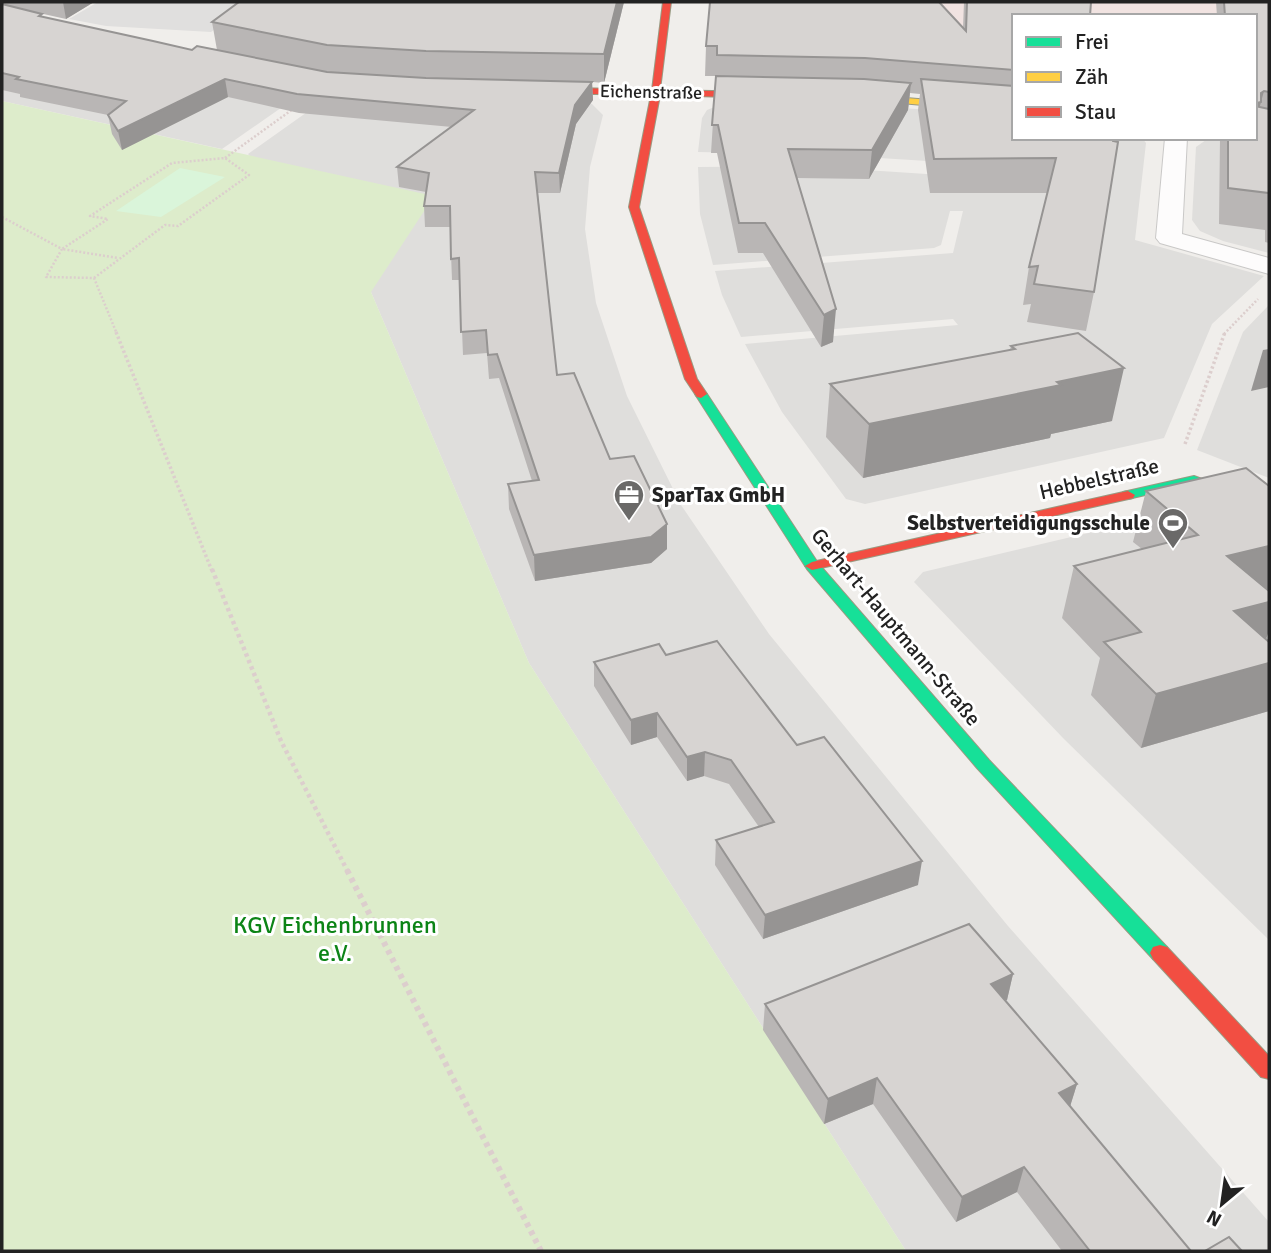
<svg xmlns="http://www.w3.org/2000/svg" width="1271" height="1253" font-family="Signika,sans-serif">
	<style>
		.residential { fill: #dfdedc }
		.commercial { fill: #f1e3e1 }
		.grass { fill: #ddeccb }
		.park { fill: #daf5da }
		.parking { fill: #e0dfde }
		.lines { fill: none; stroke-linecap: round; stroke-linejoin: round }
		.street-casing { stroke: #c9c8c7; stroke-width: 2 }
		.fast-casing { stroke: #999a82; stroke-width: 2 }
		.slow-casing { stroke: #999a82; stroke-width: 2 }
		.jam-casing { stroke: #999a82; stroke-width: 2 }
		.path-far3 { stroke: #dccecd; stroke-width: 2.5; stroke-dasharray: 2 2; stroke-linecap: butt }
		.path-far2 { stroke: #dccecd; stroke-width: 3.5; stroke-dasharray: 2.5 2.5; stroke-linecap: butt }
		.path-far1 { stroke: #dccecd; stroke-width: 4.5; stroke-dasharray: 3.5 3.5; stroke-linecap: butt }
		.path { stroke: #dccecd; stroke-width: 6; stroke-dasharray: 4.5 4.5; stroke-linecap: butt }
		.street { fill: #fdfcfc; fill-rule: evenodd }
		.fast { fill: #16e098; fill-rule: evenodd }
		.slow { fill: #ffcf43; fill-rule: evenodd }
		.jam { fill: #f24e42; fill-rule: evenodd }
		.wall { fill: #b9b6b5 }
		.shaded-wall { fill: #969493 }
		.building { fill: #d7d4d2; stroke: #969493; stroke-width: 2 }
		.labels { text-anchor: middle; stroke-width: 6; stroke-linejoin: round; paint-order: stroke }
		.far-street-label { font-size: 18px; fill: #222; stroke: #fff }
		.street-label { font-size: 21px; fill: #222; stroke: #fff }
		.poi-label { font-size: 21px; font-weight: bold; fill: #222; stroke: #fff; text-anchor: start }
		.near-park-label { font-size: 24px; fill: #0c8416; stroke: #fff }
	</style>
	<rect width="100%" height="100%" fill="#f0eeeb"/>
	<g class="residential">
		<polygon points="2,25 308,89 222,149 2,101"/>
		<polygon points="575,100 592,104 603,115 590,167 585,229 596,303 627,396 681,505 769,634 1008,926 1269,1222 1269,1251 906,1251 529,663 371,292 248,154 310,110"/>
		<polygon points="727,102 856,105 946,111 1014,138 1142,138 1146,143 1135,240 1264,276 1212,324 1164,438 865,504 846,499 782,412 745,344 958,325 953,319 741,337 722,295 715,271 953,253 963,211 950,211 941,245 934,248 713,265 700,214 698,167 805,166 972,177 975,164 832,155 698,152 702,118 707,110"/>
		<polygon points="1232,139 1269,144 1269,253 1223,241 1200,231 1192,220 1196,147 1206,140"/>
		<polygon points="1269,305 1269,478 1197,450 1243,332"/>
		<polygon points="1186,510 1269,524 1269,940 1063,738 914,582 923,572"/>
	</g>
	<polygon class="commercial" points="869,2 1269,2 1255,16 1014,16 1014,99 858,23"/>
	<polygon class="grass" points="2,101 434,196 371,292 529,663 906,1251 2,1251"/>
	<polygon class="park" points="180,168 225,177 161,217 116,211"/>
	<polygon class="parking" points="98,2 251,2 211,32 106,26 69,19"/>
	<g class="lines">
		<g class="street-casing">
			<polygon id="street" points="1165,138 1187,138 1182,234 1269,258 1269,274 1160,243 1156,238"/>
		</g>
		<g class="fast-casing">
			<g id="fast">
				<polygon points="701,390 707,394 818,563 989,760 1167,947 1170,953 1167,959 1160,961 1153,959 977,768 807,569 695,394"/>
				<polygon points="1194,476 1269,504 1269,513 1193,484 1128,499 1121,495 1123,492"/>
			</g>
		</g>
		<g class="slow-casing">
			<polygon id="slow" points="858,94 1014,107 1014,113 855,99 855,95"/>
		</g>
		<g class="jam-casing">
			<g id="jam">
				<polygon points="663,2 671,2 660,90 766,92 770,95 766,98 660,95 639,207 697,379 707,394 701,398 697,397 685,379 629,207 651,95 539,93 535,90 539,87 652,90"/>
				<polygon points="1128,491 1135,495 1133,498 812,570 805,566 812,562"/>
				<polygon points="1160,945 1167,947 1269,1056 1269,1079 1261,1077 1153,959 1150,953 1153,947"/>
			</g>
		</g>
		<g class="path-far3">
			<polyline points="225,158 293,109"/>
			<polyline points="2,217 62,249 46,277 94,278 117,334"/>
			<polyline points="94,278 165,225 178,226 249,175 225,158 172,163 90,216 108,219 62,249 118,258"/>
			<polyline points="1224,334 1258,299"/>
		</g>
		<g class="path-far2">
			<polyline points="116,332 212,571"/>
			<polyline points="1185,444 1225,332"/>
		</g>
		<polyline class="path-far1" points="212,569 281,741 348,872"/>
		<polyline class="path" points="347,870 541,1251"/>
		<use href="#street" class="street"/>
		<use href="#fast" class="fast"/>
		<use href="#slow" class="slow"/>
		<use href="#jam" class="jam"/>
	</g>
	<g class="wall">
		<polygon points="2,2 94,2 66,19 30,11 43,18 192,50 217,50 212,22 624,2 604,83 592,82 593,100 576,124 560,193 538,193 557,375 610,459 667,524 667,549 651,563 535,581 509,509 508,484 532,481 499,378 489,379 487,353 463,355 460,280 452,280 450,227 425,227 424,206 426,192 399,187 397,167 452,127 299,113 228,97 122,150 112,134 108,115 20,97 20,94 2,90"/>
		<polygon points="964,2 1091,2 1014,16 1014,138 1113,138 1094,292 1086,331 1027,322 1031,304 1023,305 1029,267 1048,193 930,193 918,110 920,94 910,93 908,110 869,179 796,178 833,342 821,347 763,253 738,253 717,153 711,153 716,76 705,76 706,46 963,28"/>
		<polygon points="1216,2 1269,2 1269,243 1265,242 1265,230 1219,224 1220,138 1255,138 1255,16 1217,16"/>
		<polygon points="1011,346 1112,421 1051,434 1050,438 863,478 826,437 830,384 1010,350"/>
		<polygon points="1269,486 1269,630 1266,639 1269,642 1269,711 1141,748 1091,695 1100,658 1062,618 1074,566 1142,549 1133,542 1146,491"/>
		<polygon points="666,655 797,745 918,885 763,939 715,865 716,840 759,827 729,784 704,776 687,781 657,737 631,745 594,686 594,662"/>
		<polygon points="1013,974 1007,1000 1005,1000 1077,1084 1070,1106 1191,1251 1062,1251 1017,1192 956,1222 873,1104 824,1124 763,1030 765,1004"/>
	</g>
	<g class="shaded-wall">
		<polygon points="63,2 94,2 66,19"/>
		<polygon points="617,2 624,2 604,83 604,54"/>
		<polygon points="225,79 228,97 122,150 118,131"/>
		<polygon points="592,82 593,100 576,124 560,193 559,173 575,105"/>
		<polygon points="911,83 908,110 869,179 872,150"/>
		<polygon points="1264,91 1255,124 1255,105 1261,93"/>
		<polygon points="836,309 833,342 821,347 824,315"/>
		<polygon points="1269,349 1269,387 1251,391 1263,350"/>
		<polygon points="1124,368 1112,421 1051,434 1050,438 863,478 869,424 1057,382"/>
		<polygon points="667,524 667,549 651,563 535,581 534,555"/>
		<polygon points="1269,546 1269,593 1227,556"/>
		<polygon points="1269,602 1269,630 1262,652 1234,611"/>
		<polygon points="1269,663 1269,711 1141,748 1156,694"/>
		<polygon points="657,713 657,737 631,745 631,720"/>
		<polygon points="705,752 704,776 687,781 687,757"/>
		<polygon points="922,861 918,885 763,939 765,915"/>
		<polygon points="1013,974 1007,1000 986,1009 991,984"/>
		<polygon points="877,1078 873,1104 824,1124 828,1099"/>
		<polygon points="1077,1084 1069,1110 1059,1093"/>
		<polygon points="1024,1167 1017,1192 956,1222 962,1197"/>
	</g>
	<g class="building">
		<polygon points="239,2 617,2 604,54 426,51 327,45 212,22"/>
		<polygon points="710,2 939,2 966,31 967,2 1091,2 1090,16 1014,16 1014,70 865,58 717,55 717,46 706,46"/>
		<polygon points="1224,2 1269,2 1269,92 1264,91 1261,93 1261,102 1256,103 1255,106 1269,109 1269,193 1228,188 1228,138 1255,138 1255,16 1225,16"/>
		<polygon points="2,4 42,14 39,16 153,41 192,50 197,46 327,72 426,78 592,82 575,105 559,173 535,172 557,375 574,373 610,459 634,456 667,524 651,537 534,555 508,484 539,480 497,354 488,355 486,330 461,332 459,258 451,259 450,206 424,206 429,173 397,167 474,110 297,94 225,79 118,131 108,115 126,101 16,79 19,77 2,73"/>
		<polygon points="716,76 864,79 911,83 872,150 788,149 836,309 824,315 765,223 739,223 718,125 712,125"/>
		<polygon points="921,79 1014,86 1014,138 1113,138 1113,141 1118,142 1094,292 1034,284 1038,266 1029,267 1056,158 934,159"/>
		<polygon points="1078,333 1124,368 1057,382 1061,385 869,424 830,384 1015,349 1011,346"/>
		<polygon points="1246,468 1269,486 1269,546 1227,556 1269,591 1269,602 1234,611 1269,642 1269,663 1156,694 1104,642 1141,632 1074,566 1198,535 1146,491"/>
		<polygon points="717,641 797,745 824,737 922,861 765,915 716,840 774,822 731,760 705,752 687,757 657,713 631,720 594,662 659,644 666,655"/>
		<polygon points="969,924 1013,974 991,984 1077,1084 1059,1093 1191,1251 1090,1251 1024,1167 962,1197 877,1078 828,1099 765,1004"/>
		<polygon points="1229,1237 1242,1251 1205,1251"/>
	</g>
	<defs>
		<g id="office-pin" transform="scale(1.575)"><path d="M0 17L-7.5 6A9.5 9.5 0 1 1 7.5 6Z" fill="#6a6968" stroke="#fff"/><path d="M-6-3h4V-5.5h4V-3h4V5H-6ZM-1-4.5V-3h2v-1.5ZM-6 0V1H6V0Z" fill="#fff"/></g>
		<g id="stadium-pin" transform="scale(1.575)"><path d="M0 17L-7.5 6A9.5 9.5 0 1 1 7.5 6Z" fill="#6a6968" stroke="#fff"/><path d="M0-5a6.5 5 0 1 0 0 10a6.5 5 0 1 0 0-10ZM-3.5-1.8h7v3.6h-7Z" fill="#fff"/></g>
	</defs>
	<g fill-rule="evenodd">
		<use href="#office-pin" x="629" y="495"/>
		<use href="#stadium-pin" x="1173" y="523"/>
	</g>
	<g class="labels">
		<g class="far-street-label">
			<text transform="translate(651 92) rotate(1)" y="6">Eichenstraße</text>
		</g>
		<g class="street-label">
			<text transform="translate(1099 479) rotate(-13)" y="7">Hebbelstraße</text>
			<text transform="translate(896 627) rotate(50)" y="7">Gerhart-Hauptmann-Straße</text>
		</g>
		<g class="poi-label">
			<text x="652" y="502">SparTax GmbH</text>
			<text x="1150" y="530" text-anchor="end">Selbstverteidigungsschule</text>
		</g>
		<g class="near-park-label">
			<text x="335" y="933">KGV Eichenbrunnen<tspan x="335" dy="28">e.V.</tspan></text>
		</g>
	</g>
	<rect width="1271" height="1253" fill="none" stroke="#222222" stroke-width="7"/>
	<rect x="1012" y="14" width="245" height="126" fill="#ffffff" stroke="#a7a7a7" stroke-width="2"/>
	<rect x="1026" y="37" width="35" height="10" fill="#16e098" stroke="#a7a7a7" stroke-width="2"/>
	<text x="1075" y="49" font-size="21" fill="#222222">Frei</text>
	<rect x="1026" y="72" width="35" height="10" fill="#ffcf43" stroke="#a7a7a7" stroke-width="2"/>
	<text x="1075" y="84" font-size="21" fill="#222222">Zäh</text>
	<rect x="1026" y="107" width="35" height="10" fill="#f24e42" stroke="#a7a7a7" stroke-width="2"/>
	<text x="1075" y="119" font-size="21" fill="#222222">Stau</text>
	<g transform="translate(1222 1204) rotate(209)" stroke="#ffffff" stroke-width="5" paint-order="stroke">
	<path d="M0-5L12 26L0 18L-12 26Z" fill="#222222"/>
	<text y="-10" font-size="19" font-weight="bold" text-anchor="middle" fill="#222222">N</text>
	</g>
</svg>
